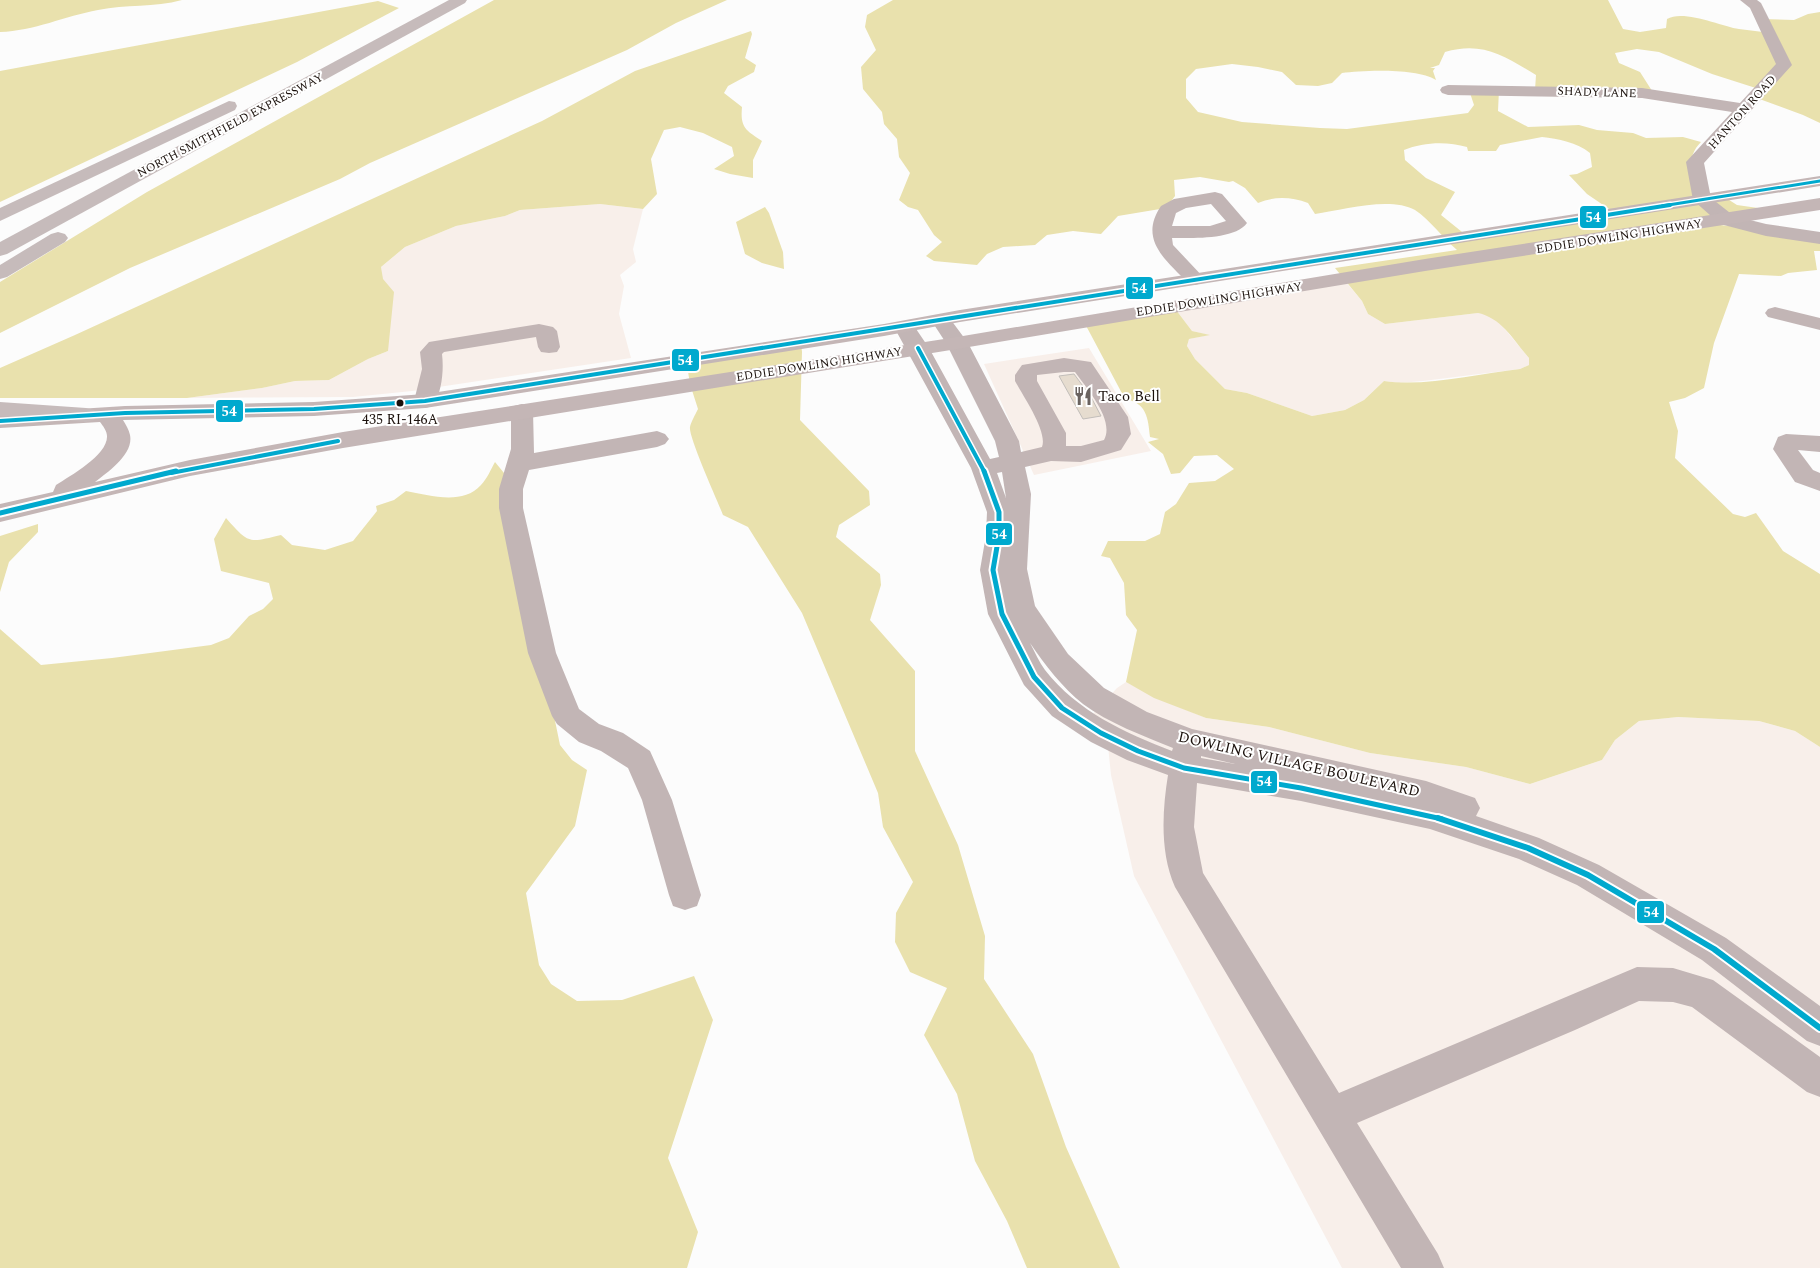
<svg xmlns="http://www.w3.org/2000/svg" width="1820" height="1268" font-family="Spectral,serif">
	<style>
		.built { fill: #f8efea }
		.green { fill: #e9e1ad; fill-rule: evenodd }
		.building { fill: #e6dccf; stroke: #c2beba }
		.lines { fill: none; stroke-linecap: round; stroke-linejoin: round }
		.minor { fill: #c2b5b5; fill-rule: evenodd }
		.major { fill: #c4b6b6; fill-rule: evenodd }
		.highway { fill: #c6bbbb; fill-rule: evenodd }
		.bus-1-far3-casing { stroke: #fff; stroke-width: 5.5 }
		.bus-1-far2-casing { stroke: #fff; stroke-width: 7 }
		.bus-1-far1-casing { stroke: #fff; stroke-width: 9 }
		.bus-1-casing { stroke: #fff; stroke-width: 10 }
		.bus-1-far3 { stroke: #00a9ce; stroke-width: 3 }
		.bus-1-far2 { stroke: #00a9ce; stroke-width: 4 }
		.bus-1-far1 { stroke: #00a9ce; stroke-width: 5 }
		.bus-1 { stroke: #00a9ce; stroke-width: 6 }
		.bus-dot { fill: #1b110c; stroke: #fff; stroke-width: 2 }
		.labels { text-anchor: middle; stroke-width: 4; stroke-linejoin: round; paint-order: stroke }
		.far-street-label { font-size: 12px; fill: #1b110c; stroke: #fff }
		.bus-label { font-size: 14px; fill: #1b110c; stroke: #fff }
		.poi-label { font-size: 15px; fill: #1b110c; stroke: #fff; text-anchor: start }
		.street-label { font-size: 15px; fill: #1b110c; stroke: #fff }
		.line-badge { stroke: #fff; stroke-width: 2 }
		.badge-label { font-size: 14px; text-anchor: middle; font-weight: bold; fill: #fff }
	</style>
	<rect width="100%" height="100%" fill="#fcfcfc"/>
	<g class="built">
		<polygon points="600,204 643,209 633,249 636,262 620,275 624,286 619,314 631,358 412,391 353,397 187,398 262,388 295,381 329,380 368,359 388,351 381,267 405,247 456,226 505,216 520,210"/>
		<polygon points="1346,282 1362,301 1368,314 1385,324 1478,313 1488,315 1499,322 1529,358 1529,365 1520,369 1423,381 1399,383 1384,381 1364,400 1345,410 1312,416 1247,393 1225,389 1195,359 1187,346 1189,339 1208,335 1192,331 1173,306"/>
		<polygon points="1089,348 1151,451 1034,475 984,364"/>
		<polygon points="1126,682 1155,697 1206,718 1269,727 1370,753 1466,767 1530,784 1602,760 1615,740 1639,721 1678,717 1759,721 1795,731 1820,747 1820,1268 1342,1268 1134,876 1111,775 1107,736 1091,716 1117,688"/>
	</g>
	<g class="green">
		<path d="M 0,0 L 182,0 C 154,8 126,4 98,10 C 65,16 34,31 0,32 Z"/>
		<polygon points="494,0 727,0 676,23 627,50 370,163 340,179 130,268 0,333 0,282 147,192"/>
		<path d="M 893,0 L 1608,0 L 1623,29 L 1640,32 L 1666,28 L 1667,19 C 1683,9 1721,26 1739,29 C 1747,30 1755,31 1763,32 L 1760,19 L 1794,20 L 1808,14 L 1820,12 L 1820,123 L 1803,115 L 1754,97 L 1762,90 L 1712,74 L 1659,52 L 1637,49 L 1615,53 L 1619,63 L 1640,72 L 1654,94 L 1535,90 L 1536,75 C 1504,56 1483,41 1445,52 L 1439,65 L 1430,68 L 1435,68 L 1433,71 L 1436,80 C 1417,68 1364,70 1342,73 L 1332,83 L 1318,86 L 1296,85 L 1282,72 L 1258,67 L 1232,64 L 1196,69 L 1186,79 L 1186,98 L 1198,112 L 1242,122 L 1320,128 L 1347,129 L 1468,113 L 1474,105 L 1469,90 L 1499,90 L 1498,111 L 1528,127 L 1579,125 L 1597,130 L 1633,133 L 1646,138 L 1683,137 L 1701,142 C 1685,158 1691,177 1697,197 L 1726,198 L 1737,205 L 1772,210 L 1711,224 L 1820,236 L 1820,251 L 1814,251 L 1817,270 L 1788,273 L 1781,276 L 1739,274 L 1714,343 L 1704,388 L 1685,398 L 1669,402 L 1678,431 L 1675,458 L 1733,514 L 1745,517 L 1756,513 L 1783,551 L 1820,574 L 1820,747 L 1795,731 L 1759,721 L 1678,717 L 1639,721 L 1615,740 L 1602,760 L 1530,784 L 1466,767 L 1370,753 L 1269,727 L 1206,718 L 1154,698 L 1126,682 L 1137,630 L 1126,615 L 1124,583 L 1110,558 L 1101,556 L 1108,541 L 1145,541 L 1160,534 L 1165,512 L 1176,504 L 1189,483 L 1215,481 L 1234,469 L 1217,455 L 1194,456 L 1180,473 L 1171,474 L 1163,454 L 1148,442 L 1159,439 L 1150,437 C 1148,418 1147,403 1125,399 L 1083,320 L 1173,306 L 1192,331 L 1210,335 L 1189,339 L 1187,346 L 1195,359 L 1225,389 L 1247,393 L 1312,416 L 1345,410 L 1364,400 L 1384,381 C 1424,387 1478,374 1520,369 L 1529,365 L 1529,358 C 1514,341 1502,318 1478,313 L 1385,324 L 1368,314 L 1362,301 L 1335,268 L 1457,250 C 1443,238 1430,220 1415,210 C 1390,196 1342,210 1315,214 L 1308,203 C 1291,197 1275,196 1258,203 L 1245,188 L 1233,181 L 1229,182 L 1200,177 L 1174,180 L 1175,196 L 1166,208 L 1118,216 L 1101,234 L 1073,231 L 1047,235 L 1035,245 L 1003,247 L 987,254 L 977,265 L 934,261 L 926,256 L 942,242 L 934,235 L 918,210 L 908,207 L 899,200 L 910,173 L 899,157 L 897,139 L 884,124 L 882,112 L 863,89 L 861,67 L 876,50 L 865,27 L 867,15 ZM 1542,137 C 1558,139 1577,142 1590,153 L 1592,167 L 1577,174 L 1569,175 L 1587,194 L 1615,213 L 1467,236 L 1441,215 L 1455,192 L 1426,178 L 1405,160 L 1404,150 C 1423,142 1447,141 1467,147 L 1468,151 L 1496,151 L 1500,145 Z"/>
		<polygon points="378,1 399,8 297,62 0,202 0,71"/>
		<path d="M 751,31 L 752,34 L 745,58 L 756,65 L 754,72 L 728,86 L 724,93 L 742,107 C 740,128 746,130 762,141 L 753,160 L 753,178 L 730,174 L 714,169 L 734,156 L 732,147 L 703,133 L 680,127 L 664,130 L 651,159 L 657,194 L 643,209 L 600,204 L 520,210 L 505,216 L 456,226 L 405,247 L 381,267 L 383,279 L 394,292 L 388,351 L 368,359 L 329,380 L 295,381 L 262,388 L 187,398 L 0,398 L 0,368 L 75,335 L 542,121 L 635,71 Z"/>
		<polygon points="765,207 769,213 783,252 784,269 762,263 745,254 736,222"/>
		<path d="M 801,341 L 802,352 L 800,420 L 869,491 L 870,505 L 839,525 L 836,537 L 880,574 L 881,585 L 870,620 L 915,671 L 915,751 L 958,845 L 985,936 L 984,979 L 1033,1054 L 1066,1147 L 1120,1268 L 1027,1268 L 1007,1221 L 975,1161 L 957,1094 L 924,1035 L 947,988 L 910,972 L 895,942 L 896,913 L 913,882 L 883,827 L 878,793 L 802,613 L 748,527 L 723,515 C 718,502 688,436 690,427 C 691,422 695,415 698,409 L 690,384 L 686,359 Z"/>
		<path d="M 495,462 L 504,473 L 560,745 L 572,760 L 587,770 L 575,826 L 526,893 L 539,965 L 551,984 L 577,1001 L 622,1000 L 694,976 L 713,1020 L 668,1158 L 698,1232 L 687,1268 L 0,1268 L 0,629 L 41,665 L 112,658 L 211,645 L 229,638 L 249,616 L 263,609 L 273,599 L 269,583 L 221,571 L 214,539 L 226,518 C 249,544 248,543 281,535 L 292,545 L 325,550 L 353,541 L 377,511 L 376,506 L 394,500 L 406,491 C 429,495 462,506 481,485 C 487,479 491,469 495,462 Z"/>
		<polygon points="38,524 38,532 9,562 0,592 0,536"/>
	</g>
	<polygon class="building" points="1074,374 1091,397 1101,416 1083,419 1059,376"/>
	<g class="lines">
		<g class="minor">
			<polygon points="1740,0 1757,0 1761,3 1792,65 1704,163 1711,198 1734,216 1766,224 1820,232 1820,244 1766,236 1720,224 1693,200 1686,162 1732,112 1642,98 1448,95 1442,93 1440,90 1442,87 1448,85 1642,88 1740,103 1776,64 1750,8"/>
			<path d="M 1215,192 L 1222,194 L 1247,223 C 1235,240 1191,238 1172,238 L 1173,245 L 1205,279 L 1202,283 L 1195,285 L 1188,283 C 1166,260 1138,240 1161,206 L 1174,199 ZM 1211,204 L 1226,221 L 1210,226 L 1172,226 L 1176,213 L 1186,208 Z"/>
			<polygon points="1775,307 1820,318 1820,330 1768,317 1765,313 1768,309"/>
			<path d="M 941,314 L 948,316 L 968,343 L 1019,441 L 1021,452 L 1042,447 C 1048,432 1023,396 1015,381 L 1015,375 L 1022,365 L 1064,358 L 1091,362 L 1128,417 L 1131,434 L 1121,450 L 1081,462 L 1051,461 L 1025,467 L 1031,494 L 1027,569 L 1035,606 L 1068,654 L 1104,688 L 1147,712 L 1192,729 L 1426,781 L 1475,798 L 1480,808 L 1476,816 L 1539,838 L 1599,865 L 1726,938 L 1820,1006 L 1820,1046 L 1807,1041 L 1702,960 L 1577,885 L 1519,859 L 1430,829 L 1301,801 L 1197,783 L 1194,827 L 1203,873 L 1339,1093 L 1637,967 L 1673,968 L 1713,980 L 1820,1057 L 1820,1097 L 1807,1092 L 1692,1007 L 1673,1002 L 1639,1001 L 1575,1030 L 1357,1123 L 1438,1254 L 1444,1268 L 1401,1268 L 1175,887 C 1160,853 1162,812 1168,775 L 1127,760 L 1091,742 L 1052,716 L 1024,685 L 988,614 L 980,570 L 986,535 L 987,512 L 971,468 L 894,327 L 898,323 L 905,321 L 912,323 L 929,348 L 990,459 L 999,457 L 995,441 L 946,343 L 931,320 L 934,316 ZM 1064,372 L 1075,372 C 1087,389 1115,420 1104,440 L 1081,446 L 1066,446 L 1066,433 L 1037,381 L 1037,375 ZM 1002,472 L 1006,498 L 997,473 ZM 1030,643 C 1045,665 1062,687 1083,704 C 1108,723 1144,736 1173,748 L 1172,751 C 1125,733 1077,711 1045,670 C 1039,662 1035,652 1030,643 ZM 1201,756 L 1235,764 L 1201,758 Z"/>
			<path d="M 539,324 L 553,327 L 557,331 L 560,347 L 557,352 L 549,353 L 541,352 L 538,347 L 536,337 L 444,352 L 442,354 C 444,370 442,392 433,406 L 425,408 L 417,406 L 414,401 L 422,369 L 420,352 L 429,342 Z"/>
			<polygon points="522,404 530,406 533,411 534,453 657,431 665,434 669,439 665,444 657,447 529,470 523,489 523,508 556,653 579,709 599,724 623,733 650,751 672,800 701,895 697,906 685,910 673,906 669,895 642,800 628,768 601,751 579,742 557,724 552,716 528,653 499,508 499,489 511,449 511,411 514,406"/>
			<polygon points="1786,434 1820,436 1820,452 1798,450 1813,470 1820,473 1820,491 1795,482 1773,449 1778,437"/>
		</g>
		<path class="major" d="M 1820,176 L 1820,186 L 960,322 L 884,336 L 425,408 L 314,416 L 123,420 C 126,425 129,430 130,435 C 134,454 108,472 95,482 L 190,460 L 343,432 L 957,337 L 1425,259 L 1820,198 L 1820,210 L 1425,271 L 957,349 L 343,448 L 190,476 L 0,522 L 0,504 L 53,492 L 56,485 C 70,476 108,455 107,436 C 107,431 103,426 100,422 L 0,428 L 0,414 L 125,406 L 314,402 L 425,394 L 884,324 L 960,310 Z"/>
		<g class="highway">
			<polygon points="449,0 467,0 465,3 7,254 0,256 0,242"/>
			<polygon points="229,101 235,102 237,106 235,110 0,221 0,208"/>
			<polygon points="58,232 65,234 68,238 65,242 7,277 0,279 0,265 51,234"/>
			<polygon points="0,402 86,408 94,410 97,415 94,420 86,422 0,416"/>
		</g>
		<g class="bus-1-far3-casing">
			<polyline id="bus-1-far3" points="1662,206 1820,181"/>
		</g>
		<g class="bus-1-far2-casing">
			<g id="bus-1-far2">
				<polyline points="918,348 985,473"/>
				<polyline points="0,421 125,413 314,409 425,401 1670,205"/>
				<polyline points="171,473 338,441"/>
			</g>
		</g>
		<g class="bus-1-far1-casing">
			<g id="bus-1-far1">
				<polyline points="984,471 999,512 999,535 993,570 1002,614 1034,677 1062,708 1101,733 1138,751 1184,768 1301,788 1442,819"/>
				<polyline points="0,513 176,471"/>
			</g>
		</g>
		<g class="bus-1-casing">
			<polyline id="bus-1" points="1438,818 1528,848 1588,875 1714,949 1820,1028"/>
		</g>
		<use href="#bus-1-far3" class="bus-1-far3"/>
		<use href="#bus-1-far2" class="bus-1-far2"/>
		<use href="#bus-1-far1" class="bus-1-far1"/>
		<use href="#bus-1" class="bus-1"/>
	</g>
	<defs>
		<g id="restaurant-bare" transform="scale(1.5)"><path d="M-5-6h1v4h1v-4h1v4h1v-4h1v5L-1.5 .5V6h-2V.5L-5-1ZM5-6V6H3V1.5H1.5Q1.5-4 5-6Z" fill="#6a6360" stroke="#fff" stroke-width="2.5" paint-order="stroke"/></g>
	</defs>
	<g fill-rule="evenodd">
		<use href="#restaurant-bare" x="1083" y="396"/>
	</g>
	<circle class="bus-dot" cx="400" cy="403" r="4.5"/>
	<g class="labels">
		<g class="far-street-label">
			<text transform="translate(1597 92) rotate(2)" y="4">SHADY LANE</text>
			<text transform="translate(1742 112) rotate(-48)" y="4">HANTON ROAD</text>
			<text transform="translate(230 125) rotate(-28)" y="4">NORTH SMITHFIELD EXPRESSWAY</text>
			<text transform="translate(1619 236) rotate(-9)" y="4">EDDIE DOWLING HIGHWAY</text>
			<text transform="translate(1219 299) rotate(-9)" y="4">EDDIE DOWLING HIGHWAY</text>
			<text transform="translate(819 364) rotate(-9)" y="4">EDDIE DOWLING HIGHWAY</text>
		</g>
		<g class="bus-label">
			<text x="400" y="424">435 RI-146A</text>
		</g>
		<g class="poi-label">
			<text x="1098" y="401">Taco Bell</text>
		</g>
		<g class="street-label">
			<text transform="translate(1299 764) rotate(13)" y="5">DOWLING VILLAGE BOULEVARD</text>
		</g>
	</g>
	<g class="line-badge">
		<rect x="1579" y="205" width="28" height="24" rx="5" fill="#00a9ce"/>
		<rect x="1125" y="276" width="29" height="24" rx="5" fill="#00a9ce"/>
		<rect x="671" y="348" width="29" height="24" rx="5" fill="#00a9ce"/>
		<rect x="215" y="399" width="29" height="24" rx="5" fill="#00a9ce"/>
		<rect x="985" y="522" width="28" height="24" rx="5" fill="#00a9ce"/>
		<rect x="1250" y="770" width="28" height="24" rx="5" fill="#00a9ce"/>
		<rect x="1636" y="900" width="29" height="24" rx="5" fill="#00a9ce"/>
	</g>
	<g class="badge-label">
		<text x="1593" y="222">54</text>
		<text x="1139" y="293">54</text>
		<text x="685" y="365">54</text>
		<text x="229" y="416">54</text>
		<text x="999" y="539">54</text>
		<text x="1264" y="786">54</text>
		<text x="1651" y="917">54</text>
	</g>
</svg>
